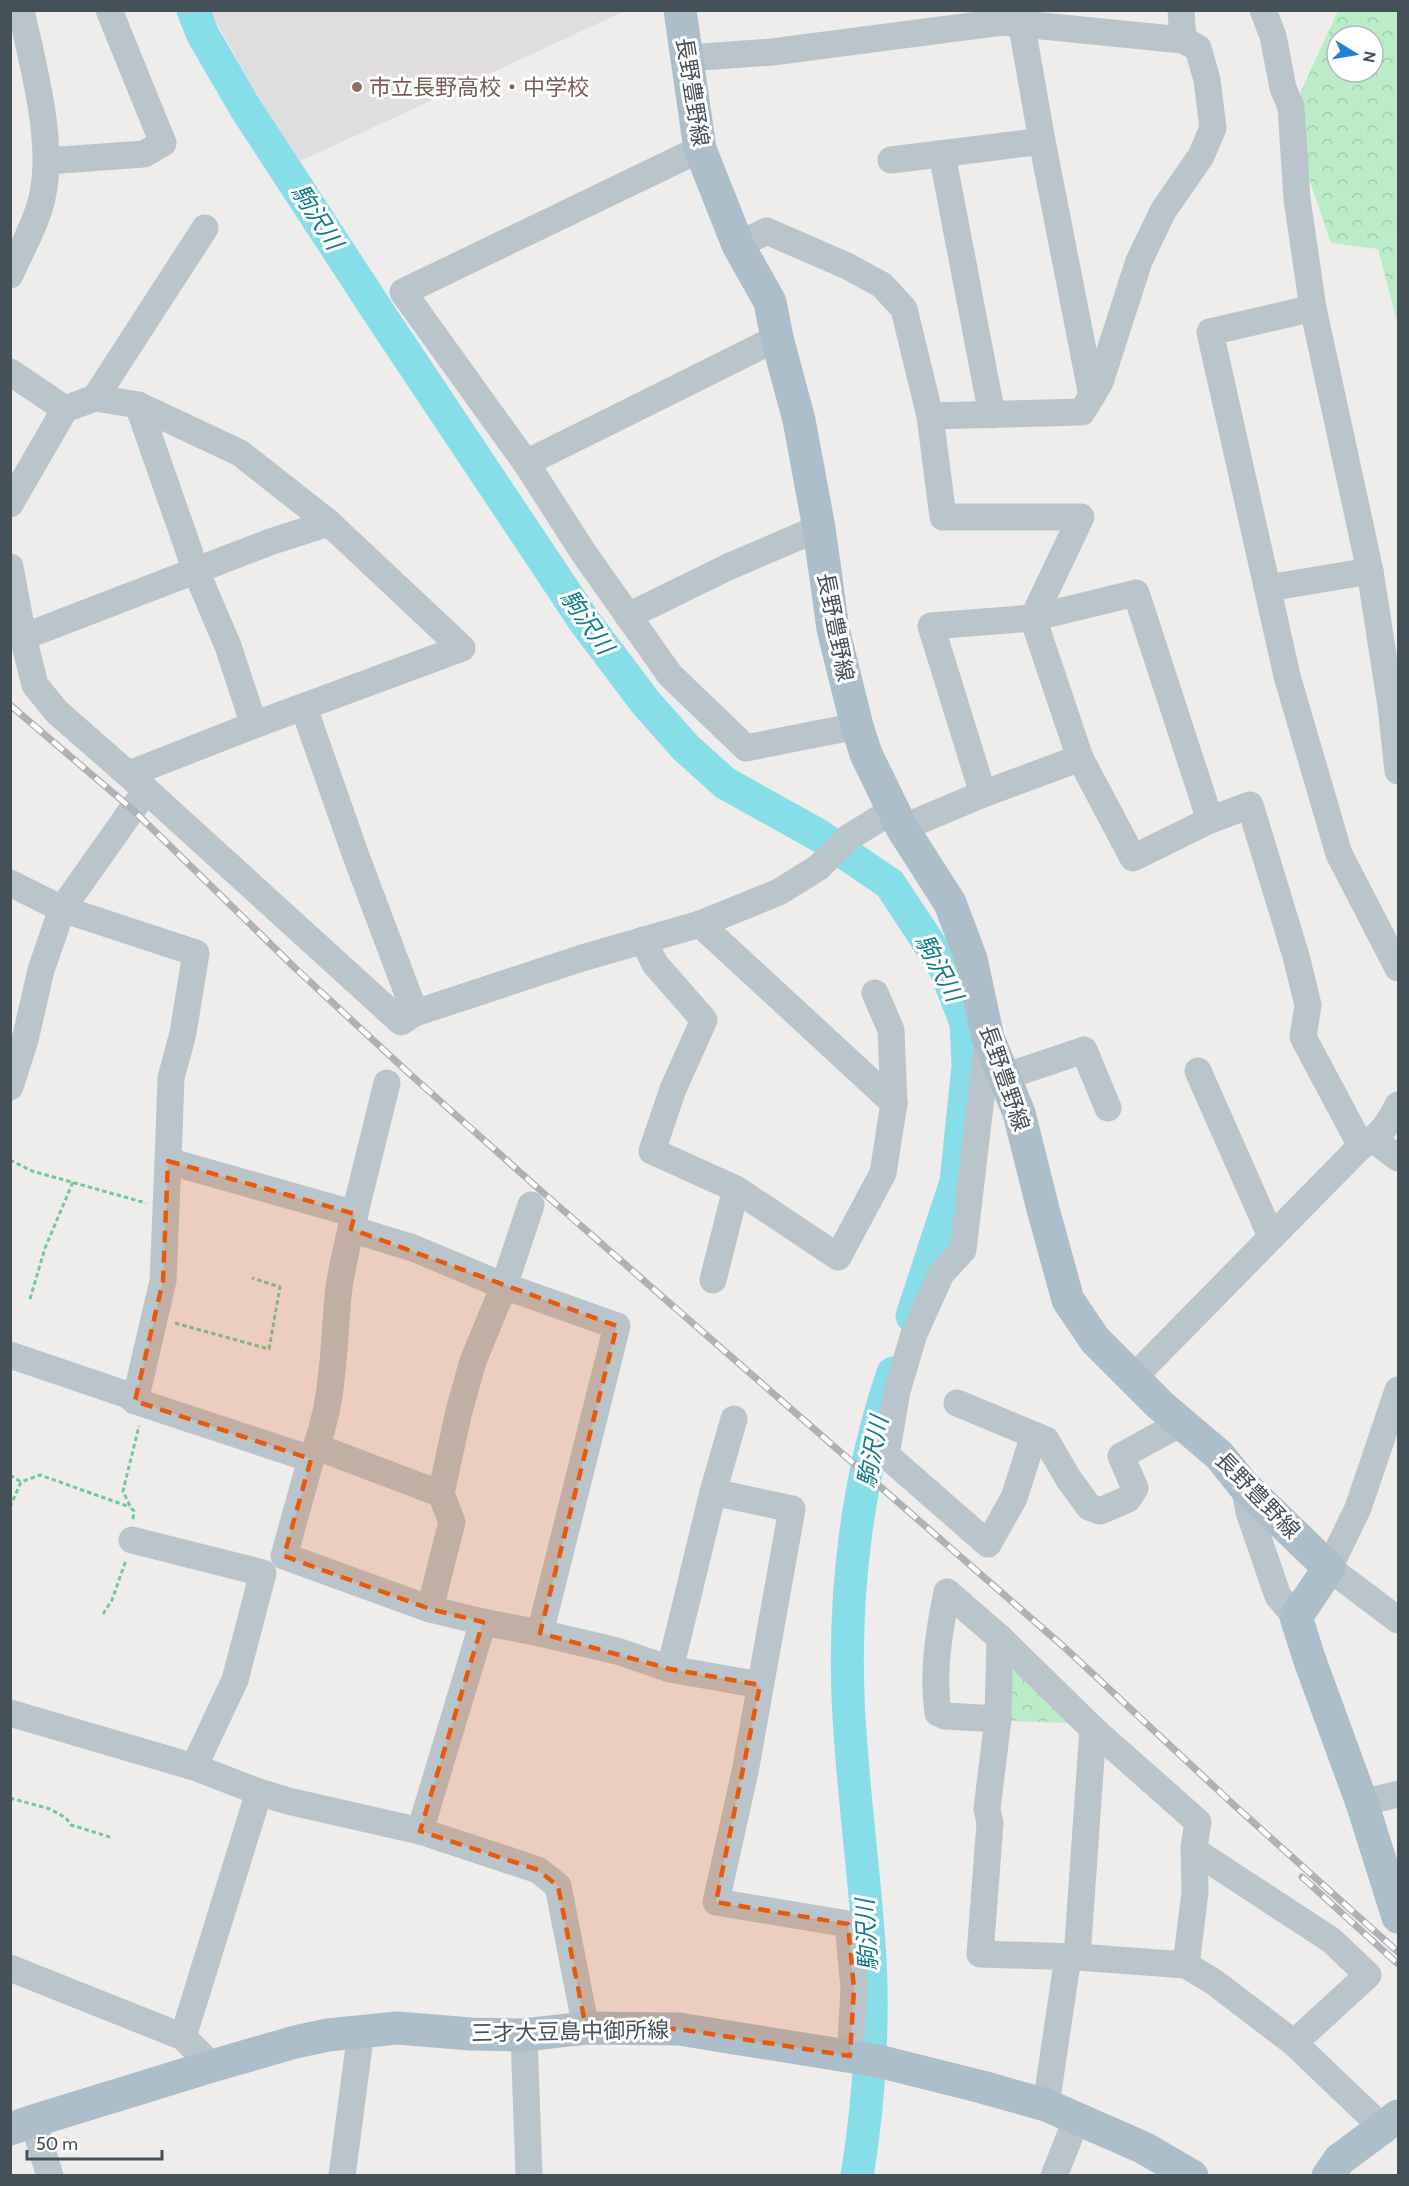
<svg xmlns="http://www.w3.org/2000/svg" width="1409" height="2186" font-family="Cabin,'Noto Sans JP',sans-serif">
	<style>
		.education { fill: #dfdddd }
		.park { fill: url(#park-crowns); fill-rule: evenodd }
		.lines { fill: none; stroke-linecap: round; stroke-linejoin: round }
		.river { stroke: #88dee8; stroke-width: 33 }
		.path { stroke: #73c996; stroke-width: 3; stroke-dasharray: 4.5 3; stroke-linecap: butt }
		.minor { stroke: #bac5cb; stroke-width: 27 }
		.major { stroke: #acbeca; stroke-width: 33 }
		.rail-casing { stroke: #aeb2b6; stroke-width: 7 }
		.rail { stroke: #fff; stroke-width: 4.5; stroke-dasharray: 14; stroke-linecap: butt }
		.marked { fill: #e8590c; fill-opacity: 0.2; stroke: #e8590c; stroke-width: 4.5; stroke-dasharray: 12 8; stroke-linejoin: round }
		.education-dot { fill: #8d6e63; stroke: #fff; stroke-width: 2 }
		.labels { text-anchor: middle; stroke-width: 6; stroke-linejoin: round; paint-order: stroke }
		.education-label { font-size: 22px; fill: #785e54; stroke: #fff; text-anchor: start }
		.street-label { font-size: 22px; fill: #455158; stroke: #fff }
		.water-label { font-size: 24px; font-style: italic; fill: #107d8b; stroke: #fff }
	</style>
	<defs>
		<pattern id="park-crowns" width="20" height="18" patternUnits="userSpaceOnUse" patternTransform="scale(1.5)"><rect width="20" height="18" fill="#baecc8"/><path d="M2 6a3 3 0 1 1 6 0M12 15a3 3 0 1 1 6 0" fill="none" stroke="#a1ccae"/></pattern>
	</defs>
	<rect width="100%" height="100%" fill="#efecec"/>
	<polygon class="education" points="210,11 625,11 296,163"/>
	<g class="park">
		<path d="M 1338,11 L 1398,11 L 1398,325 L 1378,249 L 1331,243 L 1296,140 L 1301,91 ZM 1337,36 L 1373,36 L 1373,72 L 1337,72 Z"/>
		<polygon points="1016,1668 1071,1723 1009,1721 1008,1676"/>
	</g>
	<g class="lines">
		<g class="river">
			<polyline points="193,10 203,35 246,109 383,319 585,622 646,703 686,748 725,783 820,836 890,884 944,966 966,1023 968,1066 956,1182 912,1316"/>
			<path d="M 857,2176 C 870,2098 875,2009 868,1931 C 862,1852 851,1775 848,1696 C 844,1588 858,1475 893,1373"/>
		</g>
		<g class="path">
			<polyline points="10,1160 32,1171 146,1203"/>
			<polyline points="30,1299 45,1248 73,1182"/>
			<polyline points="175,1323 269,1349 280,1287 252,1278"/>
			<polyline points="10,1475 21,1482"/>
			<polyline points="10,1507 21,1482 40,1475 130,1507"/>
			<polyline points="133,1519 134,1511 131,1508 123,1491 139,1426"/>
			<polyline points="103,1614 112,1600 126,1560"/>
			<polyline points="10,1798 50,1809 66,1818 71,1825 113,1838"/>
		</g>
		<g class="minor">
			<polyline points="1019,10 1042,141 1092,396"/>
			<polyline points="1181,10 1183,40"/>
			<polyline points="1263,10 1273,36 1283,88 1291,107 1297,199 1313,308"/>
			<polyline points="688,58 772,52 1002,22 1183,40 1198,48 1207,80 1213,128 1201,156 1163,211 1139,261 1100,382 1082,412 930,416 904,309 882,285 847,266 767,231 738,245"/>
			<polyline points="700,149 403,292 526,463 583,552 670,675 746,748 857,726"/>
			<polyline points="942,154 992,415"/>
			<polyline points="891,160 1042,141"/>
			<polyline points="47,161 144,154 163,143 109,10"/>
			<path d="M 10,275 C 20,252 37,222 42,198 C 55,143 33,66 21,10"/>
			<polyline points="10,372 65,409"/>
			<polyline points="95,398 205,228"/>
			<polyline points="138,405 196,571 228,646 254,725"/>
			<polyline points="930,416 943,517 1081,517 1033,618 1080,758"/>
			<polyline points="526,463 777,338"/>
			<polyline points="10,504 65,409 95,398 138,405 240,453 329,523 462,648 254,725 129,774"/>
			<polyline points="10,567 23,637 35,685 57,712 146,790 401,1022 415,1013 582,958 700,924 779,892 819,867 848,838 893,810"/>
			<polyline points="1268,588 1370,571"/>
			<polyline points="628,616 728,567 819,528"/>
			<polyline points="23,637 270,542 329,523"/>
			<polyline points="304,708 356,856 415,1013"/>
			<polyline points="1398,771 1391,706 1370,571 1313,308 1210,332 1287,676 1339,854 1398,968"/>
			<polyline points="983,794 931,626 1033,618 1136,593 1210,820"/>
			<polyline points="902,828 983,794 1080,758 1133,858 1210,820 1250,805 1296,956 1308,1005 1303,1037 1361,1146"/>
			<polyline points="10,883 62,909 196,953 183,1033 171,1078 168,1161"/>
			<polyline points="643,940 655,964 704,1020 673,1089 652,1151 736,1189 838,1257 883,1173 894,1103 700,924"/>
			<polyline points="875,993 891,1030 894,1103"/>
			<polyline points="988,1038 963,1250 941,1274 914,1334 897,1391 886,1455 988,1544 1014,1498 1034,1435"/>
			<polyline points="1198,1071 1271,1236"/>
			<polyline points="1004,1077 1084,1050 1108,1108"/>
			<polyline points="387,1083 351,1229 413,1248 504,1286 617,1326 540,1633 617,1651 670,1669 760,1685"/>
			<polyline points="10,1087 25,1040 41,970 62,909 146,790"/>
			<polyline points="1374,1140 1398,1158"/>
			<polyline points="713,1280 736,1189"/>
			<polyline points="10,1355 128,1395 135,1401 311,1459 284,1556 430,1609 483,1622 420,1831"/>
			<path d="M 1133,1378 L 1361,1146 C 1380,1137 1389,1123 1398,1105"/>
			<polyline points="1398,1390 1358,1508 1329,1568 1398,1620"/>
			<polyline points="135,1401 163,1281 168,1161 355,1214"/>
			<polyline points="957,1403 1046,1440 1068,1478 1089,1507 1100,1511 1128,1499 1135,1488 1121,1456 1183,1422"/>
			<polyline points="317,1447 441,1494 459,1411 473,1361 504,1286 531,1205"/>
			<path d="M 311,1459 C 334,1408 333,1351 338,1297 C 340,1274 346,1251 351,1229"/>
			<polyline points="1244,1486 1249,1512 1278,1596 1296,1617"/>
			<polyline points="713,1492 792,1509 745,1772 716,1902 848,1924 854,1989 850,2056"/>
			<polyline points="132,1540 263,1573 235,1680 194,1767"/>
			<polyline points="430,1609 452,1522 441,1494"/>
			<polyline points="483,1622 540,1633"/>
			<polygon points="1000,1638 1093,1729 1198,1822 1194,1847 1195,1892 1186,1965 1077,1957 980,1954 990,1823 987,1809 998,1719"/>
			<polyline points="670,1669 713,1492 734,1419"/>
			<polyline points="10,1713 194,1767 259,1792 288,1801 420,1831 538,1870 558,1886 586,2028"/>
			<path d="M 998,1719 L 945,1716 L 938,1713 C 932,1674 939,1631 947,1592 L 1000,1638"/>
			<polyline points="1362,1803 1398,1794"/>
			<polyline points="1195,1851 1331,1940 1368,1975 1294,2043"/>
			<polyline points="1077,1957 1093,1729"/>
			<polyline points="1186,1965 1214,1982 1294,2043 1383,2128"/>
			<polyline points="10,1968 183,2037 212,2066"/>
			<polyline points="524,2035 529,2176"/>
			<polyline points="183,2037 259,1792"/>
			<polyline points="1046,2105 1068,1957"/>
			<polyline points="33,2121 50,2176"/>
			<polyline points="342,2176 361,2031"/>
			<polyline points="1054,2176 1077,2118"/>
		</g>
		<g class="major">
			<polyline points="680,10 700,149 738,245 770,302 777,338 799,420 819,528 833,629 857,726 866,754 902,828 950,903 971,959 988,1038 1019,1113 1043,1209 1068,1300 1095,1340 1160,1405 1219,1455 1244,1486 1329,1568 1296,1617 1310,1661 1362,1803 1398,1917"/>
			<polyline points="10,2129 33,2121 212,2066 295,2042 328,2035 397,2028 471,2034 524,2035 586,2028 679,2029 878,2061 982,2087 1046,2105 1144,2148 1192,2176"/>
			<polyline points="1328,2176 1339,2160 1398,2116"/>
		</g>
		<g class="rail-casing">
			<g id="rail">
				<polyline points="10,705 132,809 294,967 412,1076 540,1190 1064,1647 1234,1805 1398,1952"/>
				<polyline points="1302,1877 1398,1964"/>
			</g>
		</g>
		<use href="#rail" class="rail"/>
	</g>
	<path class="marked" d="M 168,1161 L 355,1214 L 351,1229 L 617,1326 L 540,1633 L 670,1669 L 760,1685 L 716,1902 L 848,1924 L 854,1989 L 850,2056 L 679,2029 L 586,2028 L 558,1886 L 538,1870 L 420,1831 L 483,1622 L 430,1609 L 284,1556 L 311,1459 L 135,1401 L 163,1281 Z"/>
	<circle class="education-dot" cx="357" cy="87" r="6"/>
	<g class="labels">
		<g class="education-label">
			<text x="369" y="95">市立長野高校・中学校</text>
		</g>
		<g class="street-label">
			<text transform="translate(693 92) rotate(81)" y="8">長野豊野線</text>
			<text transform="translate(836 627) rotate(79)" y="8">長野豊野線</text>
			<text transform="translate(1005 1078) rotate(71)" y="8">長野豊野線</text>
			<text transform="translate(1258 1495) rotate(46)" y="8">長野豊野線</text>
			<text transform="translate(570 2031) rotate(-1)" y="8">三才大豆島中御所線</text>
		</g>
		<g class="water-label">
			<text transform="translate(317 217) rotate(57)" y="8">駒沢川</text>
			<text transform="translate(587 622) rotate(55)" y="8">駒沢川</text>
			<text transform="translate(939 968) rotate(62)" y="8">駒沢川</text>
			<text transform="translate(873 1452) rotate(-79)" y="8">駒沢川</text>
			<text transform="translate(867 1935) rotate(-93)" y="8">駒沢川</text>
		</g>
	</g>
	<rect width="1409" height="2186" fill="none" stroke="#455158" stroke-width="24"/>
	<g transform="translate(1355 54) rotate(101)"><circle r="28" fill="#ffffff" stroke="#b5b9bc" stroke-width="1.5"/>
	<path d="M0-4.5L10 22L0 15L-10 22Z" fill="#1e81d6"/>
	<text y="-9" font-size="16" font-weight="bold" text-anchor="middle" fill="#455158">N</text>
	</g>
	<path d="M27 2150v9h135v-9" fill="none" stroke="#455158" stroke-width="3"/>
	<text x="36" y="2150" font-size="18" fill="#455158" stroke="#ffffff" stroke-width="4.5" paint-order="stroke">50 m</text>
</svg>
